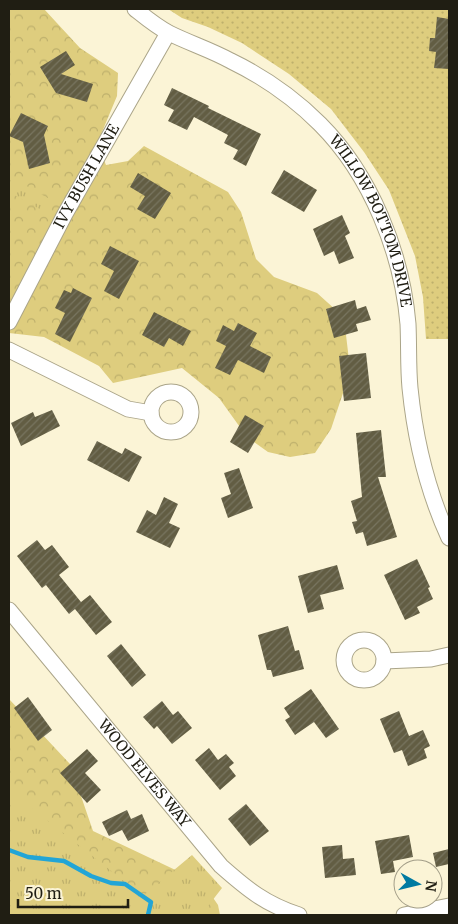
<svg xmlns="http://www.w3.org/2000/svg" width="458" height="924" font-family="Merriweather,serif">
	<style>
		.grass { fill: url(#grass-dots) }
		.forest { fill: url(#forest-crowns) }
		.park { fill: url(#park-tufts) }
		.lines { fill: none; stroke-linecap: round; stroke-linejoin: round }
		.stream { stroke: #22a5d6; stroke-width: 4.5 }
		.building { fill: url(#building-hatch) }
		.minor-casing { stroke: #aba589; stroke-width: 17 }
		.minor { stroke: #fff; stroke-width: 15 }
		.labels { text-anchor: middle; stroke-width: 5; stroke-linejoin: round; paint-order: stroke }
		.street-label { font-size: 15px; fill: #201e13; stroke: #fbf4d6 }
	</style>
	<defs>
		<pattern id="grass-dots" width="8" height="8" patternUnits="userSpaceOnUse" patternTransform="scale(1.25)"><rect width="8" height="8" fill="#decd7e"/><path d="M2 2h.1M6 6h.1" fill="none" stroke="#beb06c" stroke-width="1.8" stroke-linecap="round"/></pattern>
		<pattern id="forest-crowns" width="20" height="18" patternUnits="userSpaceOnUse" patternTransform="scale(1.25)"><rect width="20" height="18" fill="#decd7e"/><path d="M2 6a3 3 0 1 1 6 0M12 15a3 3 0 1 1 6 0" fill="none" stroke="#beb06c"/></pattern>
		<pattern id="park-tufts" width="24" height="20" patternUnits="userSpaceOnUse" patternTransform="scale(1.25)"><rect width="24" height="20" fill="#decd7e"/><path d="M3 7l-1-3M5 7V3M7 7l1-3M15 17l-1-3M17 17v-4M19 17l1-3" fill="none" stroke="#beb06c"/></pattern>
		<pattern id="building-hatch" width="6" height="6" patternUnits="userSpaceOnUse" patternTransform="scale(1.25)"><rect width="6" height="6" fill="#625d43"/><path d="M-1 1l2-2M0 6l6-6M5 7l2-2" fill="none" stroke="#787560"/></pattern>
	</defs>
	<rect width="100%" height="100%" fill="#fbf4d6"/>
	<polygon class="grass" points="168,9 449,9 449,339 426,339 423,297 415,256 389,190 364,152 331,109 289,74 242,43 208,27 182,18"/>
	<g class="forest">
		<polygon points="9,9 44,9 80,48 118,73 117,96 97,144 106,165 128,161 144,146 228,192 241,212 256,259 274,277 317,293 337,311 346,335 349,360 346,384 331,429 315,453 290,457 268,452 247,437 219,398 182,368 113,383 99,366 44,337 9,333"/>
		<polygon points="9,699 70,764 93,831 203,883 218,905 220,915 9,915"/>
	</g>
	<g class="park">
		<polygon points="9,176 53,201 45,212 9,192"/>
		<polygon points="9,790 143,896 192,855 222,888 201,915 9,915"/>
	</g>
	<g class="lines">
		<polyline class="stream" points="9,850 28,857 64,861 91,876 111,883 125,884 151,902 148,915"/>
	</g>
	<g class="building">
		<polygon points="437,17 449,19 449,69 434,68 436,52 429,51 430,38 435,38"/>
		<polygon points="66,51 75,65 61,74 93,84 87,102 56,93 40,67"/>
		<polygon points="172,88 209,106 208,108 261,134 246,166 233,159 238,150 224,143 228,135 194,117 187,130 168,121 174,110 164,105"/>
		<polygon points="21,113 48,126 44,135 50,163 29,169 23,142 9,136"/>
		<polygon points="284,170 317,190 304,212 271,193"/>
		<polygon points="138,173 171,193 155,219 137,209 145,196 130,187"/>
		<polygon points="342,215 350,233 345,236 354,258 339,264 334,251 324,256 313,229"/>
		<polygon points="110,246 139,261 119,299 104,291 114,271 101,264"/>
		<polygon points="73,288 92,298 70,342 55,334 65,313 55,308 64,290 71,293"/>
		<polygon points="355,300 357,309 366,306 371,320 356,324 358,331 334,338 326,309"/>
		<polygon points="154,312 191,331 183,346 169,338 164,347 142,335"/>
		<polygon points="238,323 257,333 250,346 271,357 264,373 238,360 230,375 215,368 226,346 216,341 223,325 234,331"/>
		<polygon points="366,353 371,398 344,401 339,356"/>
		<polygon points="52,410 60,426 21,446 11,423 33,412 35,417"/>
		<polygon points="245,415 264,426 248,453 230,442"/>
		<polygon points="381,430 386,477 378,477 397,537 367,546 363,532 356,534 352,522 357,521 351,501 362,497 356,433"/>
		<polygon points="97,441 122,454 125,448 142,457 129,482 87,460"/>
		<polygon points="239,468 253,508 228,518 221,498 231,494 224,473"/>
		<polygon points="164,497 178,504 169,523 180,528 170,548 136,532 147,510 156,515"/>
		<polygon points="37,540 45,550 52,545 69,567 59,575 81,602 90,595 112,622 96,635 75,609 69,614 46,585 42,588 17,556"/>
		<polygon points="417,559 430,587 428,588 433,599 417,607 420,613 405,620 384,575"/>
		<polygon points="337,565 344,589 320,595 324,609 308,613 298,576"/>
		<polygon points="288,626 295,651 299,650 304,669 273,677 271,670 267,670 258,635"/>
		<polygon points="121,644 146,675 132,687 107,656"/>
		<polygon points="311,689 339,729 326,738 314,722 295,735 285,720 290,717 284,708"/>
		<polygon points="28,697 52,730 38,741 14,708"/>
		<polygon points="162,701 173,715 178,711 192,728 172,744 157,726 154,729 143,717"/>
		<polygon points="399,711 409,736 423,730 430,746 424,749 427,758 408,766 402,750 394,753 380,719"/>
		<polygon points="209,748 218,760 226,754 234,763 229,767 236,776 220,790 195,760"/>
		<polygon points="87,749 98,761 85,773 101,790 87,803 60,773"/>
		<polygon points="246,804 269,831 250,846 228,819"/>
		<polygon points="127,810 131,819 142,814 149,831 128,841 122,830 109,836 102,822"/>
		<polygon points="409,835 413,857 393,861 395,872 381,874 375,841"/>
		<polygon points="342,845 343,859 354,858 356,875 325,878 322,847"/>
		<polygon points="449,849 449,864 436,867 433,853"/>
	</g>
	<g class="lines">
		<g class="minor-casing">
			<g id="minor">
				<path id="s1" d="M 135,9 C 145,17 157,27 169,33 C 189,43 211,50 231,61 C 264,77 294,98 320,124 C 371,175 402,253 408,324 C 409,346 408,367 410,388 C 415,438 428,492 449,538"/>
				<path id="s2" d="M 9,322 L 65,214 L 168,33"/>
				<polyline points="9,350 128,409 151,413"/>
				<circle cx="171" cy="412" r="20"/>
				<path id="s3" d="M 9,610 L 221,866 C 247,889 265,904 299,915"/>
				<circle cx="364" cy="660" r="20"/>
				<polyline points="384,661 431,659 449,655"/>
				<polyline points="404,915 449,906"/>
			</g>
		</g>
		<use href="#minor" class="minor"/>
	</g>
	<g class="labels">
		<g class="street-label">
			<text dy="5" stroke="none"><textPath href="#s2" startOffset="165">IVY BUSH LANE</textPath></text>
			<text dy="5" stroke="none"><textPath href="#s1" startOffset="331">WILLOW BOTTOM DRIVE</textPath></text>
			<text dy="5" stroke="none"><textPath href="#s3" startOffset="212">WOOD ELVES WAY</textPath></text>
		</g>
	</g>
	<rect width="458" height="924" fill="none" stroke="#201e13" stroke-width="20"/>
	<g transform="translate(418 884) rotate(98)"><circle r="24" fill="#fbf4d6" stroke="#a39e88"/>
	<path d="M0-4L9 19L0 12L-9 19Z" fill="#007aa1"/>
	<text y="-8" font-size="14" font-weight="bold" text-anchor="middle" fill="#201e13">N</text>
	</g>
	<path d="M18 899v8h110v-8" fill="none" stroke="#201e13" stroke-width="2.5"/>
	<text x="25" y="899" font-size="15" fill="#201e13" stroke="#fbf4d6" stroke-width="4" paint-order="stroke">50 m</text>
</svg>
